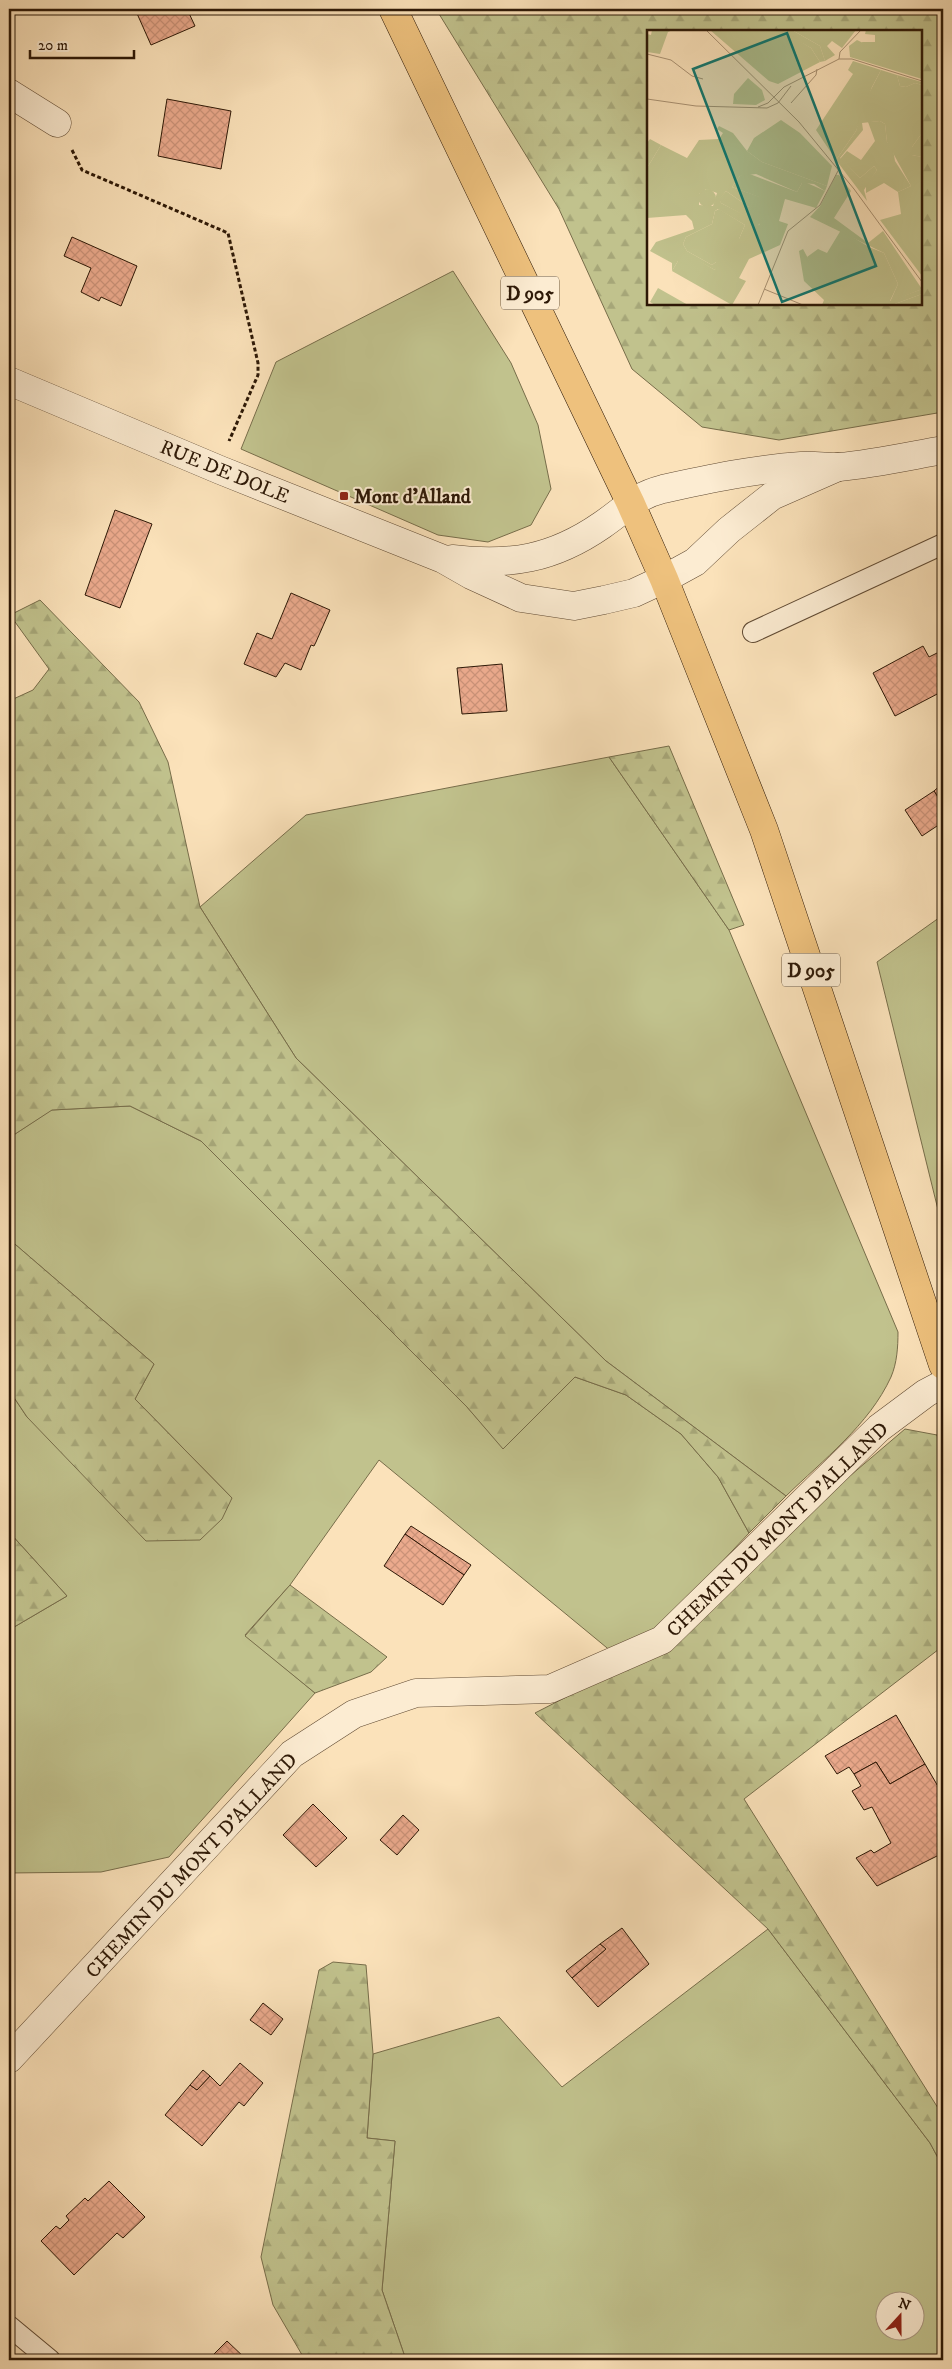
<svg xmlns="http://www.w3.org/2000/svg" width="952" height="2369" font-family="'IM FELL DW Pica',serif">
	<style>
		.green { fill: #c1c28d; stroke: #776d4a; fill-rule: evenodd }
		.forest { fill: url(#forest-firs); stroke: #776d4a; fill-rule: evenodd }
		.building { fill: url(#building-cross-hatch); stroke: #2d1806 }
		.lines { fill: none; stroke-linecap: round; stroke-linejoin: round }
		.service-casing { stroke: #604a33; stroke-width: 22 }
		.minor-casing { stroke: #604a33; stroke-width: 29 }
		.tertiary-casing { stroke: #604a33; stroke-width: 29 }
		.primary-casing { stroke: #2d1806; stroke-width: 29 }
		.path { stroke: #2d1806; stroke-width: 3; stroke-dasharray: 4 2.5; stroke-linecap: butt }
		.service { stroke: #fcecd2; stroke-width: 20 }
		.minor { stroke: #fcecd2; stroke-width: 28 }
		.tertiary { stroke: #fcecd2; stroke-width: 28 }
		.primary { stroke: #eec17d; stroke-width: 28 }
		.poi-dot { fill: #8f2418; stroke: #fcecd2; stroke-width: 2 }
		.labels { text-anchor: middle; stroke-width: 4; stroke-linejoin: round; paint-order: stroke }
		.shield { fill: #fcecd2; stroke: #6b5843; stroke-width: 1 }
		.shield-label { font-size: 19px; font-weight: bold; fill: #2d1806 }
		.street-label { font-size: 20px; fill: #2d1806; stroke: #fcecd2 }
		.poi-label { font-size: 20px; font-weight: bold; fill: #2d1806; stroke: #fcecd2; text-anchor: start }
		.inset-road { fill: none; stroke: #a99172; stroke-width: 1 }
		.view { fill: #0f766e; fill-opacity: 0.15; stroke: #0f766e; stroke-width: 2.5 }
		.inset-edge { fill: none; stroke: #2d1806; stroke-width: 2.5 }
	</style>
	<defs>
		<pattern id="forest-firs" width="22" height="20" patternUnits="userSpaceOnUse" patternTransform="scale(1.25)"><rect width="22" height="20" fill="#c1c28d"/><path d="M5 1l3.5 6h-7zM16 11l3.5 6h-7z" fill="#a6a678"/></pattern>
		<pattern id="building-cross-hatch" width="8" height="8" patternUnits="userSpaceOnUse" patternTransform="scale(1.25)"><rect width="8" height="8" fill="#ebaa8d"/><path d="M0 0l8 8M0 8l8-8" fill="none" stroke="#ca9278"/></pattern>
	</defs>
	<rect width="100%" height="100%" fill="#fbe2ba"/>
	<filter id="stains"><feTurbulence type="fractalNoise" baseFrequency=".004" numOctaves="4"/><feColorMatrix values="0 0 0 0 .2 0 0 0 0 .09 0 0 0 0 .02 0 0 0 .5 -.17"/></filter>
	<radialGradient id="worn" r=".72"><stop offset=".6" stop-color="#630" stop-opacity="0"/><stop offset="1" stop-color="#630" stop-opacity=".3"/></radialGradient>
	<g class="green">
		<polygon points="453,271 511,363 538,425 551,489 531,525 488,542 438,535 241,449 276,362"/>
		<path d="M 609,757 L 729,930 L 898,1332 C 898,1347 897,1363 891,1377 C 869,1425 823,1460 786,1496 L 606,1361 L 296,1058 L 200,907 L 306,815 Z"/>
		<polygon points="943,915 943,1230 877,962"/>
		<polygon points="130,1106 201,1141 467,1407 503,1448 575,1377 626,1395 681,1434 718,1477 749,1533 688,1598 652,1630 612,1652 379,1460 290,1585 245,1635 315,1693 169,1857 101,1872 9,1873 9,1630 67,1596 9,1532 9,1390 27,1417 232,1498 135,1399 154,1364 9,1239 9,1138 51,1110"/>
		<path d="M 768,1929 L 930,2143 L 943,2167 L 943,2360 L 406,2360 L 382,2290 L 395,2141 L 367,2138 L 373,2054 L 499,2017 L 562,2087 ZM 884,2302 L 914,2302 L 914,2332 L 884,2332 Z"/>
	</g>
	<g class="forest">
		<path d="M 436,9 L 943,9 L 943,412 L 779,440 L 702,427 L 632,369 L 559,209 ZM 921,31 L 921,304 L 648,304 L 648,31 Z"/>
		<polygon points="40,600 139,702 168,762 200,907 296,1058 606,1361 786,1496 749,1533 718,1477 681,1434 626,1395 575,1377 503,1449 467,1407 201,1141 130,1106 52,1110 9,1138 9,701 33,690 49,669 10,615"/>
		<polygon points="669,746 744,925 729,930 609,757"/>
		<polygon points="9,1239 154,1364 135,1399 232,1498 222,1519 200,1540 146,1541 27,1417 9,1390"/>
		<polygon points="905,1429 937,1435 943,1458 943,1646 744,1799 943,2116 943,2167 930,2143 768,1929 535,1713 627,1666"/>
		<polygon points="9,1532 67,1596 9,1630"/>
		<polygon points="290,1585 387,1657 371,1672 315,1693 245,1636"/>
		<polygon points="333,1962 366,1965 373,2054 367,2138 395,2141 382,2290 406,2360 305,2360 273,2305 261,2257 319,1970"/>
	</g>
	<g class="building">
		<polygon points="135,9 187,9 195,26 151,45"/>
		<polygon points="167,99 231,111 221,169 158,156"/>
		<polygon points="72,237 137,266 121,306 101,297 99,301 81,292 91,268 64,256"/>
		<polygon points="115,510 152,524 120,608 85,595"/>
		<polygon points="291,593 330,610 316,642 314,646 311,645 301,670 285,663 276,677 244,664 257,633 272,639"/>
		<polygon points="923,646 929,657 943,650 943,678 941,679 943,691 895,716 873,673"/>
		<polygon points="502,664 507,711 462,714 457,668"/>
		<polygon points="943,783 943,805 934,791"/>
		<polygon points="934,791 943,805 943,822 922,836 905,810"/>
		<polygon points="411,1526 471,1565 464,1575 405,1534"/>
		<polygon points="405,1534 464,1575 443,1605 384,1566"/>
		<polygon points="896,1715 925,1764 890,1784 876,1762 854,1774 849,1767 837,1774 825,1756"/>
		<polygon points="876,1762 890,1784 925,1764 943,1795 943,1853 877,1886 856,1858 871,1850 874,1853 891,1843 872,1807 864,1810 852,1791 861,1786 854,1774"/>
		<polygon points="313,1804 347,1838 316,1867 283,1835"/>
		<polygon points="403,1815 419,1830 397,1855 380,1840"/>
		<polygon points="622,1928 649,1964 598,2007 572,1978 606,1949 600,1944"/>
		<polygon points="600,1944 606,1949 572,1978 566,1971"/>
		<polygon points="263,2003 283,2019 271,2035 250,2020"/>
		<polygon points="240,2063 263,2083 244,2106 239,2102 202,2146 165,2115 190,2085 197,2090 210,2076 220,2086"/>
		<polygon points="203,2070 210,2076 197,2090 190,2085"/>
		<polygon points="109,2181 145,2217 123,2238 117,2233 74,2275 41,2241 56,2226 60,2229 69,2220 66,2216 85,2198 88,2201"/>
		<polygon points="227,2341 247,2360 208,2360"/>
	</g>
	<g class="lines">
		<g class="service-casing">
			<g id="service">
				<polyline points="753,632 943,544"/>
				<polyline points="9,2326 50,2360"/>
			</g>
		</g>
		<g class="minor-casing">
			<g id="minor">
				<polyline points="9,93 57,123"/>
				<polyline points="9,2059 292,1754 354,1714 416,1693 550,1689 662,1640 879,1428 926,1393 943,1384"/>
			</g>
		</g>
		<g class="tertiary-casing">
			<g id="tertiary">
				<polyline points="9,381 220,470 443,559 471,575 521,598 574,606 604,600 634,593 664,579 695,562 729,530 772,496 838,467"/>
				<path d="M 452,559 C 510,566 553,559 602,525 C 624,510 635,496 663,489 C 708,479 755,469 801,466 C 813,465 826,467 839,467 C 873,464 909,456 943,450"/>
			</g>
		</g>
		<g class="primary-casing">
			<polyline id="primary" points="393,9 630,502 664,579 764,830 943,1365"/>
		</g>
		<polyline class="path" points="72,150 82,170 228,233 258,363 258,375 229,441"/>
		<use href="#service" class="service"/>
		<use href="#minor" class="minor"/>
		<use href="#tertiary" class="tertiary"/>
		<use href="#primary" class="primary"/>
	</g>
	<rect class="poi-dot" x="339" y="491" width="10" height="10" rx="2.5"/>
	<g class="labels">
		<g class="shield">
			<rect x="501" y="276.5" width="58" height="33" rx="4"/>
			<rect x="782" y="953.5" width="58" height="33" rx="4"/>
		</g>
		<g class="shield-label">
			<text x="530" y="300">D 905</text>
			<text x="811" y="977">D 905</text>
		</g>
		<g class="street-label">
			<text transform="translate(225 471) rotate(22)" y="7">RUE DE DOLE</text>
			<text transform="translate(777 1529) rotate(-44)" y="7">CHEMIN DU MONT D'ALLAND</text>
			<text transform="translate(191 1865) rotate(-47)" y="7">CHEMIN DU MONT D'ALLAND</text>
		</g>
		<g class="poi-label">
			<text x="354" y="503">Mont d'Alland</text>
		</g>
	</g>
	<g transform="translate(647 30)">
		<rect width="275" height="275" fill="#fbe2ba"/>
		<path d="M 5,0 L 26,0 L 21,2 L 13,24 L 0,22 L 0,4 L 4,5 ZM 145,0 L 173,16 L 178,31 L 173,32 L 164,18 L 134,1 ZM 210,10 L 275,42 L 275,49 L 203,27 L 202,16 ZM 206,31 L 234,40 L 225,57 L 209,101 L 189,130 L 169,100 L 206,44 L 201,40 ZM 250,45 L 275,52 L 275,55 L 268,53 L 259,57 L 253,56 ZM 101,48 L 115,60 L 118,70 L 109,75 L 86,74 L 87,64 ZM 134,90 L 153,103 L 185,136 L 180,156 L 115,132 L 100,121 L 107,108 ZM 233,91 L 238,94 L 240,112 L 246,119 L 248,131 L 264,156 L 251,162 L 237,153 L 219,163 L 219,155 L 230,140 L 227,136 L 213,148 L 193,129 L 200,121 L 214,130 L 228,111 L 221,92 ZM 275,103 L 275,127 L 265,125 L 265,117 ZM 3,109 L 14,115 L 0,138 L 0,113 ZM 100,143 L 150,162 L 155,153 L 160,153 L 178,161 L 169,178 L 138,169 L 132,191 L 141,194 L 133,215 L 102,229 L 92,248 L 99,251 L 85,275 L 25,241 L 31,231 L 44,226 L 68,240 L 69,232 L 65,235 L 40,221 L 36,214 L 39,207 L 65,194 L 68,181 L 72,179 L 98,195 L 92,209 L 113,194 L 74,173 L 72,169 L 79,161 L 102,177 L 112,172 L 112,167 L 85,157 L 93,146 ZM51 168a9 9 0 1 1 18 0a9 9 0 1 1-18 0ZM 194,200 L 222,217 L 237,223 L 251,254 L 243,271 L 275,259 L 275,264 L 245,275 L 183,275 L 160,227 L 171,219 L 180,223 ZM 11,258 L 41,275 L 8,275 L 3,272 Z" fill="#c1c28d"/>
		<path d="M 63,0 L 135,0 L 164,18 L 173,32 L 131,54 L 122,51 ZM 145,0 L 209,0 L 195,18 L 185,11 L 180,16 L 188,25 L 178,31 L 173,16 ZM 219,0 L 275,0 L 275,42 L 218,23 L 215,12 L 228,12 L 228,5 L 218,4 ZM 234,40 L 250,45 L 253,56 L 259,57 L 268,53 L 275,55 L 275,103 L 265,117 L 265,125 L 275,127 L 275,246 L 233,190 L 254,184 L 251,162 L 264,156 L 240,112 L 238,94 L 233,91 L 215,93 L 216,100 L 193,128 L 213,148 L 227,136 L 230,140 L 217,160 L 220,171 L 189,130 L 209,101 L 216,75 ZM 72,96 L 86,103 L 100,121 L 115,132 L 180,156 L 178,161 L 167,154 L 155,153 L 150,162 L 109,144 L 93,146 L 85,157 L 113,167 L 112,172 L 125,178 L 124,183 L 119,185 L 102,177 L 79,161 L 73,169 L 74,173 L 113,193 L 97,213 L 94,213 L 92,209 L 98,195 L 71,179 L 68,181 L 65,194 L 39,207 L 36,214 L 40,221 L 65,235 L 69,232 L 71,234 L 68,240 L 44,227 L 40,235 L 31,231 L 25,241 L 25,233 L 3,221 L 9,212 L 47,199 L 45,191 L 39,185 L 0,188 L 0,138 L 14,115 L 40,128 L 52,110 L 72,109 L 76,103 L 70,99 ZM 59,159 L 70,163 L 66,176 L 52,175 L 52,164 ZM 189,145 L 192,145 L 204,161 L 187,188 L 221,213 L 236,201 L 275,259 L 243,272 L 251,254 L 237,223 L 163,187 L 173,176 ZM 156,219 L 178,260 L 183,275 L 175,275 L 177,270 L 157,251 L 152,221 ZM 275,264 L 275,275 L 245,275 Z" fill="#c1c28d" fill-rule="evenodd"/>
		<path class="inset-road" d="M 59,0 L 152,92 L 207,159 L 275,252M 0,24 L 24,30 L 45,46 L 56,49M 192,29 L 193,22 L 214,0M 0,69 L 49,76 L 120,78 L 131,73 L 144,56M 144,73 L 169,45 L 170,39M 111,77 L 121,73 L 137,57 L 192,29 L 205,29 L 275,51M 117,259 L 156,275M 111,275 L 141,201 L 173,175 L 192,139"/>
		<path class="view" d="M 140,3 L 229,236 L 135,272 L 46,39 Z"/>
		<rect width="275" height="275" class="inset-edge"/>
	</g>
	<rect width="952" height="2369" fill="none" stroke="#fbe2ba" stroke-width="30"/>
	<rect x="10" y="10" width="932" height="2349" fill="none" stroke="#2d1806" stroke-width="2.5"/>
	<rect x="15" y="15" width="922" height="2339" fill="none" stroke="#2d1806"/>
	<g transform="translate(900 2316) rotate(21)"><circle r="24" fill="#fcecd2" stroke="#a99780"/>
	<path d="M0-4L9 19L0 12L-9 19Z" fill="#8f2418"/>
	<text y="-8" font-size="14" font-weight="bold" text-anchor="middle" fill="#2d1806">N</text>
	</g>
	<path d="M30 50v8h104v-8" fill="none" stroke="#2d1806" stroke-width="2.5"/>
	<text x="38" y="50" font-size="15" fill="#2d1806" stroke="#fcecd2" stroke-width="4" paint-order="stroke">20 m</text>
	<rect width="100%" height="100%" filter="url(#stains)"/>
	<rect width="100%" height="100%" fill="url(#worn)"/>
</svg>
